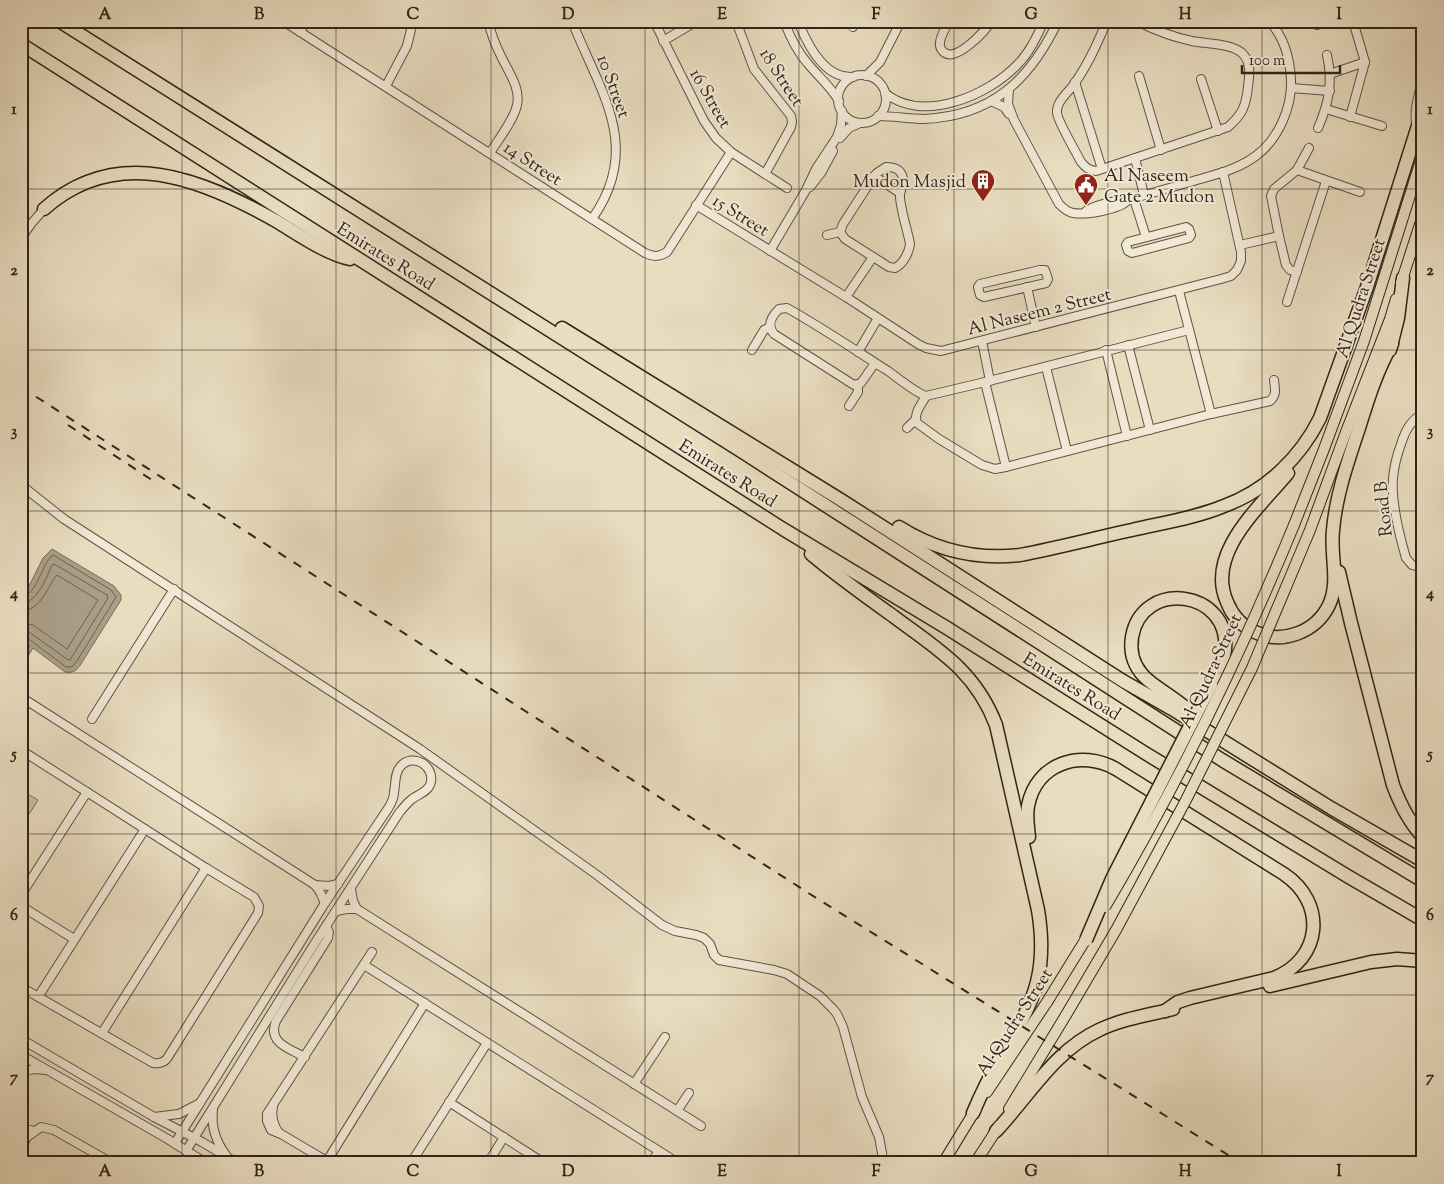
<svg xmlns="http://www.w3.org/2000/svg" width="1444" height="1184" font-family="'Sorts Mill Goudy',serif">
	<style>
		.green { fill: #cabea3; stroke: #7e725e }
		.water { fill: #aa9e87; stroke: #7a6e5b }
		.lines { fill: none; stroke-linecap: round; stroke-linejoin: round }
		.shore { stroke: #6e6250; stroke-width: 1 }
		.minor-casing { stroke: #5f5342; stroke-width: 10 }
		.major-casing { stroke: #312518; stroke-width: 12 }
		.highway-casing { stroke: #312518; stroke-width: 15 }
		.minor { stroke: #f1e9d6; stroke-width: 8 }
		.major { stroke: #e9ddc0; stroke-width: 10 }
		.highway { stroke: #e9ddc0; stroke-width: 12 }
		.rail { stroke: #312518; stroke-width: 2; stroke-dasharray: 9 9; stroke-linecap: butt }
		.major-bridge-casing { stroke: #312518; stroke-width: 12; stroke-linecap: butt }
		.highway-bridge-casing { stroke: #312518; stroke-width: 15; stroke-linecap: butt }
		.major-bridge { stroke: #e9ddc0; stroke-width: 10 }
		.highway-bridge { stroke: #e9ddc0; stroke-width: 12 }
		.grid { fill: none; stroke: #312518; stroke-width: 1; stroke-opacity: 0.55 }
		.labels { text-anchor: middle; stroke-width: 4; stroke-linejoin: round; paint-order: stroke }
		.street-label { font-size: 18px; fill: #312518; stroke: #f1e9d6 }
		.poi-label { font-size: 18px; fill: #312518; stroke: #f1e9d6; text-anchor: start }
		.neatline { fill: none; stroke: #312518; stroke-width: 2 }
		.grid-label { font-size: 16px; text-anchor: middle; font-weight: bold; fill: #312518 }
	</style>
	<rect width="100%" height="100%" fill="#e9ddc0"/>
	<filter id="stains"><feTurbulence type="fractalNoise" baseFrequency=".004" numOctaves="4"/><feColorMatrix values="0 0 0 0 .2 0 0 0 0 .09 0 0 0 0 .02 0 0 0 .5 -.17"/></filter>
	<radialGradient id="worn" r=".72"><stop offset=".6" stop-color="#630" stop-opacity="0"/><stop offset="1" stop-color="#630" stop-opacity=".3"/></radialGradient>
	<polygon class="green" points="21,790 38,800 21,827"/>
	<path class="water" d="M 52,549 L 114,586 L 121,595 L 121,600 L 81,664 C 76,671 74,673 65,672 L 33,648 L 28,656 L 25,654 L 30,646 L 21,640 L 21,594 L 29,586 L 43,558 Z"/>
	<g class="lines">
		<g class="shore">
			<path d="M 21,597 C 38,595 41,564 53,555 L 111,590 L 116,597 L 77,661 L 72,667 L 66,667 L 26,637 L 21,637"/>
			<path d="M 21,604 C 38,602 46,578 52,565 L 54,564 L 107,595 L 108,598 L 70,660 L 67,659 L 29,632 L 21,630"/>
			<path d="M 21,611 C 42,610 46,588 57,575 L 98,600 L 67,649 L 33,625 L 21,623"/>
		</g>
		<g class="minor-casing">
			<g id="minor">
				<path d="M 283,21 L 645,253 C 654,257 659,257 667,252 L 731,152"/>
				<path d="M 488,21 C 491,33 495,44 500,54 C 507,70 521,87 517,105 C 514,120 498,140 490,153"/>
				<path d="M 572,21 C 599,91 644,146 592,219"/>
				<polyline points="654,21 704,121 716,138 731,152 787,188"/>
				<polyline points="736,21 754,69 791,116 792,122 791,127 765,174"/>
				<path d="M 784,21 C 790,37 797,52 809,65 C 819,77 831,87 839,101"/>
				<path d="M 798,21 C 807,44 824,79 853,77"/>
				<polyline points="852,21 853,27"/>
				<path d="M 949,21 C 946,28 940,36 940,43 C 939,47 942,51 945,53 C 957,61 986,31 991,21"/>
				<path d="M 1107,21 C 1097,44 1087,67 1072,87 C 1066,94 1056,103 1057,113 C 1058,122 1076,152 1081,162 C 1086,168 1089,170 1096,171 L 1228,127 C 1242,115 1246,106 1248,87 C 1249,76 1252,64 1243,54 C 1233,43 1206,44 1192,41 C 1173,37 1154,30 1137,21"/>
				<polyline points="1315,21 1317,25"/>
				<polyline points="300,32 306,21"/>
				<polyline points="663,41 697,21"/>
				<polyline points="1330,74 1365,62"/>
				<circle cx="862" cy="99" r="24"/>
				<polyline points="866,76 880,62 901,21"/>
				<polyline points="1139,76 1161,150"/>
				<polyline points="1201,79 1218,131"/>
				<polyline points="1075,82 1102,169"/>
				<polyline points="386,86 407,46 413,21"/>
				<polyline points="1291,88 1330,91"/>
				<path d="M 1009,89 L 1008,104 L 1014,120 L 1059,204 C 1063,208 1067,212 1073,213 C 1085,215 1120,210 1128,200"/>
				<path d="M 885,93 C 923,124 989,95 1018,64 C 1030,52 1037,36 1044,21"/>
				<polyline points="991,101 1004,107 1009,114"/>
				<polyline points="1326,109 1382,126"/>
				<path d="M 878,116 C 894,116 909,119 924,119 C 992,116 1030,80 1058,21"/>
				<polyline points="1350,117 1365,62 1353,21"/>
				<path d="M 1416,123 C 1414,108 1419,94 1423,79"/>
				<path d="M 1318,128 C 1329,103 1333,82 1327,55"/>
				<polyline points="840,138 849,128 860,123"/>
				<polyline points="1135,158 1144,195"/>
				<path d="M 886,167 C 893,167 899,168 902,175 C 905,182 901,188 900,194 C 899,205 908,232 910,244 C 909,253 903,264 895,268 L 889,267 L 845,239 L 840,232 L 843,224 L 874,176 L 877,173 Z"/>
				<polyline points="1297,170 1360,192"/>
				<polyline points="874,176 900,193"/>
				<polyline points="810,187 821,173 833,151"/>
				<polyline points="1134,199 1146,237"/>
				<polyline points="696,205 846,297 918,344 926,348 941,351 1221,279 1231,276 1237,270 1241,261 1241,252 1223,172"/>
				<path d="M 1085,212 C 1091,206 1119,199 1128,200 C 1149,194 1169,188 1190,182 C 1213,175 1238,170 1257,155 C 1279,138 1292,107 1291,80 C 1290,58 1285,38 1269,21"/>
				<polygon points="1186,227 1189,229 1191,235 1189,238 1132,253 1128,251 1126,245 1128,242"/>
				<polyline points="827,235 840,232"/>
				<polyline points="21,238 31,224 44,209"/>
				<polyline points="1240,245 1279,236"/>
				<polyline points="770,251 806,190 816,169 837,137 841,125 842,111"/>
				<polygon points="1040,270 1045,270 1048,279 1046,283 984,297 980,295 978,287 980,284"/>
				<polyline points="1297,272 1290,270 1286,265 1279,236 1271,196 1274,189 1297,170 1309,148"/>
				<polyline points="1027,287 1036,327"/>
				<polyline points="1179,291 1211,414"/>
				<polyline points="846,297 873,257"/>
				<polyline points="1287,302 1326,181"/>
				<polyline points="982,341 990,381"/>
				<polyline points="1128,345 1150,430"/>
				<polyline points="752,350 764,330 770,327"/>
				<polyline points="1106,350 1127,436"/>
				<polyline points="858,352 878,318"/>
				<path d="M 875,363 L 861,383 L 854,385 L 774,334 C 766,325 772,316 779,309 L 787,308 C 821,327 855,350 888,371 C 898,378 916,393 926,396 L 985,382 L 1189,330"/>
				<polyline points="1046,367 1067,451"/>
				<polyline points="985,382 1006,467"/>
				<path d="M 926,396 C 922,404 913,413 917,423 L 939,439 L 982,465 L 995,469 L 1006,467 L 1211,414 L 1270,401 C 1277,395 1275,389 1274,380"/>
				<polyline points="849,406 858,392 858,385"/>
				<path d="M 1423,414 C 1410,420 1405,432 1401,444 C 1397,455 1394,467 1393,478 C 1391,503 1399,534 1406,558 L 1412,565 L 1423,568"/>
				<polyline points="907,428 916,419"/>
				<polyline points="21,485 64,519 420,749 597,875 662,925 675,931 696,935 704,938 710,944 714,955 719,960 774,970 787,974 820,996 833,1009 837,1014 843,1027 862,1097 879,1137 882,1153 882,1163"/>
				<polyline points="21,697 315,885 320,892 325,903"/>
				<polyline points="92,719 174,589"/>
				<path d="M 21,750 L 206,868 L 254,897 L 259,906 L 258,913 L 168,1057 C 165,1062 160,1064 153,1063 L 21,987"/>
				<polyline points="315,885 329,886 338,884"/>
				<polyline points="351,889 353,901 357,909 701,1126"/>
				<polyline points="21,895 87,792"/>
				<polyline points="21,906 74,939"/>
				<polyline points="336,911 347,909 357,909"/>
				<polyline points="364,965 678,1163"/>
				<polyline points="38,997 145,829"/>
				<polyline points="102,1033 206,868"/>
				<polyline points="21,1039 154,1117 202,1142 237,1163"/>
				<polyline points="21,1055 166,1138 206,1163"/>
				<path d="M 305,1057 C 290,1049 267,1043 276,1021 L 328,938 L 329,932 L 326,926"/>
				<polyline points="21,1072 34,1069 46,1070"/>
				<polyline points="634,1084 665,1037"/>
				<polyline points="449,1102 544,1163"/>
				<path d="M 273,1106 C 271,1116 273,1125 279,1133"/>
				<path d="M 213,1110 C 211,1127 216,1142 226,1155"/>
				<polyline points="677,1111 689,1093"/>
				<polyline points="154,1117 179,1114 200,1103"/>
				<polyline points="30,1135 41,1127 54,1130 112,1163"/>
				<path d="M 175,1143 L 325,903 L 389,807 C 392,802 394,798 394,792 C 396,784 394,774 400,767 C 413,751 437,767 430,785 C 427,792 419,794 412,799 C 407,803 403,808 399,813 L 315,943 L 186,1151"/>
				<polyline points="21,1148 31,1130"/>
				<polyline points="327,1161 425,1003"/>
				<polyline points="330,1163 281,1134 271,1130 267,1121 267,1114 372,952"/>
				<polyline points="411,1163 487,1043"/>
				<polyline points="488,1163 504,1137"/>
				<polyline points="651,1163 659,1151"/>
			</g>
		</g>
		<g class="major-casing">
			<g id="major">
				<polyline points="1401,283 1423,215"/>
				<polyline points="1294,525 1324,449 1364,341 1423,154"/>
				<polyline points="1310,530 1346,432 1390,319 1396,299"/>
				<polyline points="987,1092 1047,1002"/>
				<polyline points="1009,1109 1066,1015"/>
				<polyline points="943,1163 976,1109"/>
				<polyline points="975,1163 999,1126"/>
			</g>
		</g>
		<g class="highway-casing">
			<g id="highway">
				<polyline points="59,21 744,453 1222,760 1423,881"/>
				<polyline points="21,44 783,529 947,628 1145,753 1349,877 1423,920"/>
				<path d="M 44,209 C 117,144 202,179 276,221 C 298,234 326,254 350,259"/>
				<polyline points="562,328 841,500 1123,681 1172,709 1331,808 1423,861"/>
				<polyline points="1390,350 1398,318 1403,278"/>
				<path d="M 1288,473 C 1261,506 1205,553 1227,602 C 1232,615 1242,626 1255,632 C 1282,645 1316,632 1329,605 C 1340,582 1330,555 1333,530 C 1336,495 1348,461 1359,428 C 1368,399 1377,370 1392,344"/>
				<path d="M 899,527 C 937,551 976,560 1020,555 C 1057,548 1095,538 1132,530 C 1162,523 1195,518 1224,506 C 1267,490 1300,458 1320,418 L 1367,287 L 1423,110"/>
				<path d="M 811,554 C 837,576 865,596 893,616 C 937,649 975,670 996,725 L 1038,910 C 1042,934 1043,958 1037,982 C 1030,1010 1014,1034 1000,1058 C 990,1076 981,1094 973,1113"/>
				<path d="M 1339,572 L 1351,623 L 1393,785 C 1400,804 1409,822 1423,837"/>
				<path d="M 1202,719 C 1189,710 1177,701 1164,692 C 1156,686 1147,681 1141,673 C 1133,663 1130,650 1132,637 C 1142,578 1231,590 1225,650 C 1224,663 1217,674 1211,685"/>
				<path d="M 1029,837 C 1028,827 1026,817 1028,806 C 1036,763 1081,749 1116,769 L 1284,874 C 1327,903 1322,959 1274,978 L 1190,998 L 1178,1002 L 1165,1011"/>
				<polyline points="1270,986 1371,962 1397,959 1423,961"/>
				<path d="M 996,1131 C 1029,1096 1054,1051 1099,1030 C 1122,1019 1148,1015 1173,1009"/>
			</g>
		</g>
		<use href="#minor" class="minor"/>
		<use href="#major" class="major"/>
		<use href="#highway" class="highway"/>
		<g class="rail">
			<polyline points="21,387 810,894 1241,1163"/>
			<polyline points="68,425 152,480"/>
		</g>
		<g class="major-bridge-casing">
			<g id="major-bridge">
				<path d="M 1105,907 C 1178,784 1240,656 1294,525"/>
				<polyline points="1047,1002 1089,934"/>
				<polyline points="1066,1015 1116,930 1186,800 1252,668 1310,530"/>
			</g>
		</g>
		<g class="highway-bridge-casing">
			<polyline id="highway-bridge" points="1086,940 1112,879 1211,685"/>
		</g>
		<use href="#major-bridge" class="major-bridge"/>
		<use href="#highway-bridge" class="highway-bridge"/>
	</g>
	<path class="grid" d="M 182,21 L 182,1163M 336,21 L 336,1163M 491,21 L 491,1163M 645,21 L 645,1163M 799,21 L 799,1163M 954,21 L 954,1163M 1108,21 L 1108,1163M 1262,21 L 1262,1163M 21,189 L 1423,189M 21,350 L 1423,350M 21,511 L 1423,511M 21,673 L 1423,673M 21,834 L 1423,834M 21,995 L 1423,995"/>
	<defs>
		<g id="building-pin" transform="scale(1.25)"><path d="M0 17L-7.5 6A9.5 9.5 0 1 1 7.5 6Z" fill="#8f2418" stroke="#f1e9d6"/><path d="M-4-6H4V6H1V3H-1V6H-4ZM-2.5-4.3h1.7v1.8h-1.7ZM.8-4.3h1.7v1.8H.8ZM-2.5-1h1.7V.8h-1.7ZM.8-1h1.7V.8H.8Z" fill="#fff"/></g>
		<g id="civic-pin" transform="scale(1.25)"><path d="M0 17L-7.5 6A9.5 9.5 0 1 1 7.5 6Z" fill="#8f2418" stroke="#f1e9d6"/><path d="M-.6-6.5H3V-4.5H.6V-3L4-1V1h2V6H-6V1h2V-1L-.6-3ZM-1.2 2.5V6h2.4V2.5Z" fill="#fff"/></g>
	</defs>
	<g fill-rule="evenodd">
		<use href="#building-pin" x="983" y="181"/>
		<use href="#civic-pin" x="1086" y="185"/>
	</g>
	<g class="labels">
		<g class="street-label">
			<text transform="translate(782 77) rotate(57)" y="6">18 Street</text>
			<text transform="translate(614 86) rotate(70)" y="6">10 Street</text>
			<text transform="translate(711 98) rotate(60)" y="6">16 Street</text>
			<text transform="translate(533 163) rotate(33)" y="6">14 Street</text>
			<text transform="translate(741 215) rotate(32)" y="6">15 Street</text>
			<text transform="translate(386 256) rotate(32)" y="6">Emirates Road</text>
			<text transform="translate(1360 298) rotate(-72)" y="6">Al Qudra Street</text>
			<text transform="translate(1039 311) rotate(-14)" y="6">Al Naseem 2 Street</text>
			<text transform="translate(728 473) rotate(32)" y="6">Emirates Road</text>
			<text transform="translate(1383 509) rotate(-96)" y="6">Road B</text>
			<text transform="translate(1210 671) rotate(-65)" y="6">Al Qudra Street</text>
			<text transform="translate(1072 686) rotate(32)" y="6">Emirates Road</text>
			<text transform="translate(1014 1022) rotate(-57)" y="6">Al Qudra Street</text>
		</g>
		<g class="poi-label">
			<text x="1104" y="181">Al Naseem<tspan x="1104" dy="21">Gate 2 Mudon</tspan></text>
			<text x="966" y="187" text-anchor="end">Mudon Masjid</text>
		</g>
	</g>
	<rect width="1444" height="1184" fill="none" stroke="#e9ddc0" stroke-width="55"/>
	<path d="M1242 65v8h98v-8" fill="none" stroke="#312518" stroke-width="2.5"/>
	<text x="1249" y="65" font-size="15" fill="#312518" stroke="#f1e9d6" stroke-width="4" paint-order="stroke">100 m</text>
	<rect x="28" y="28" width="1388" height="1128" class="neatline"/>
	<g class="grid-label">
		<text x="105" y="19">A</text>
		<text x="259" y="19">B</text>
		<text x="413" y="19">C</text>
		<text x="568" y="19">D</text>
		<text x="722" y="19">E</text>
		<text x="876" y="19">F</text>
		<text x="1031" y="19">G</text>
		<text x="1185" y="19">H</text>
		<text x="1339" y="19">I</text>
		<text x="14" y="114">1</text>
		<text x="1430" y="114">1</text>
		<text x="14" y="275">2</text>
		<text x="1430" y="275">2</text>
		<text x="14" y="436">3</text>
		<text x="1430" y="436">3</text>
		<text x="14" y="598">4</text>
		<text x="1430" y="598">4</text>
		<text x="14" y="759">5</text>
		<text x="1430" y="759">5</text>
		<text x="14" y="920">6</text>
		<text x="1430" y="920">6</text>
		<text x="14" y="1082">7</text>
		<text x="1430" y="1082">7</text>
		<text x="105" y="1176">A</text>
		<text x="259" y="1176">B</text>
		<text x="413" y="1176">C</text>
		<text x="568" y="1176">D</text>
		<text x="722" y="1176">E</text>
		<text x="876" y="1176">F</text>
		<text x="1031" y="1176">G</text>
		<text x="1185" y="1176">H</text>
		<text x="1339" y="1176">I</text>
	</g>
	<rect width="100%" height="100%" filter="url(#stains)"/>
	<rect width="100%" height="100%" fill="url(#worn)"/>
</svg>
